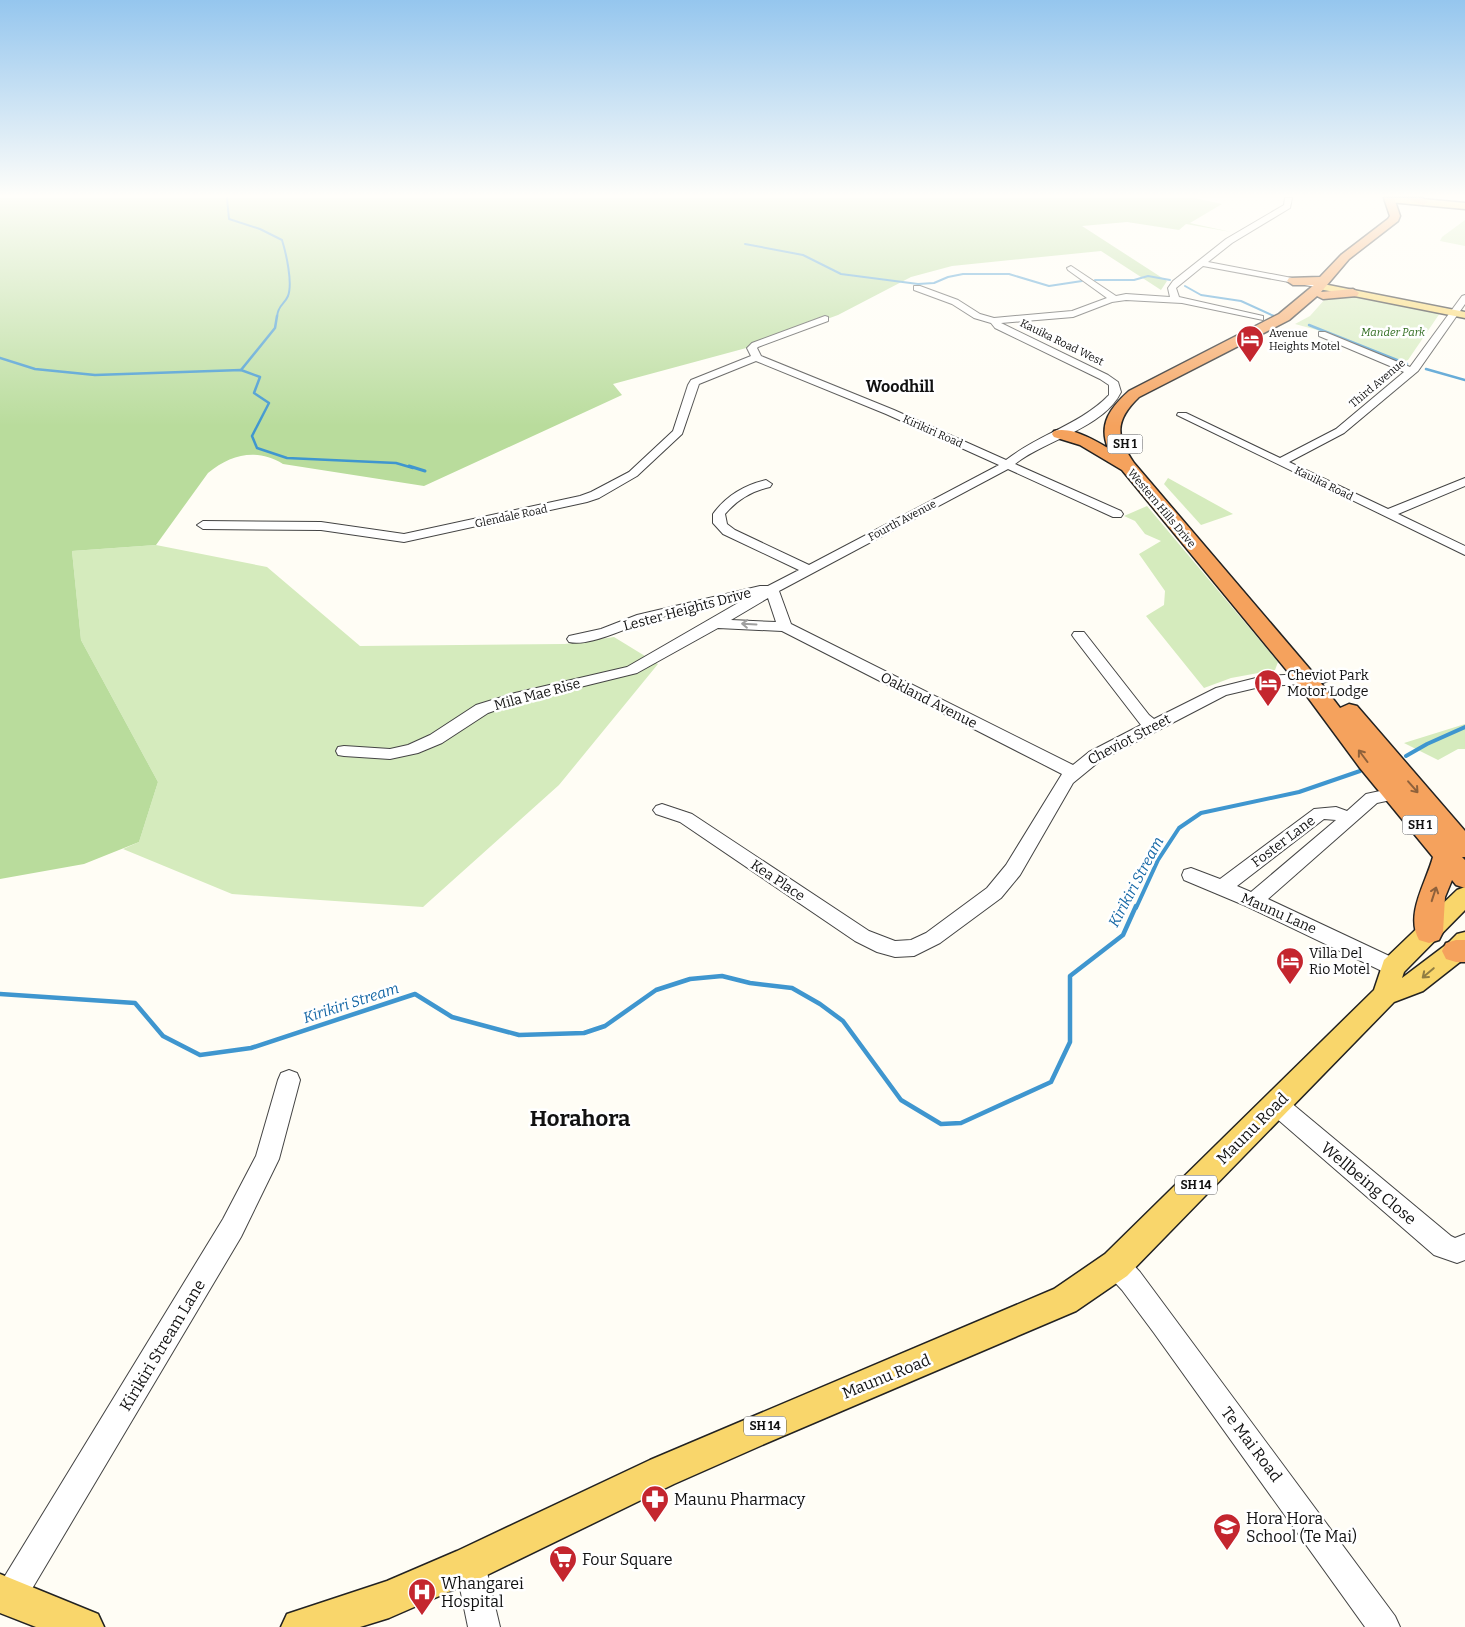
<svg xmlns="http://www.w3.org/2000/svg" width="1465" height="1627" font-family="Bitter,serif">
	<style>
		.green { fill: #d5ebbd }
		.forest { fill: #b9dc9c }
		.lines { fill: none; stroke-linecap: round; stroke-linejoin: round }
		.stream-far4 { stroke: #3f96cf; stroke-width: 2 }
		.stream-far3 { stroke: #3f96cf; stroke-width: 2.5 }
		.stream-far2 { stroke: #3f96cf; stroke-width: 3 }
		.stream-far1 { stroke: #3f96cf; stroke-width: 4 }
		.stream { stroke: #3f96cf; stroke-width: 4.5 }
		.minor-casing { stroke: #444; stroke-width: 2 }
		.major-casing { stroke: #222; stroke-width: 3 }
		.highway-casing { stroke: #222; stroke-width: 3 }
		.minor { fill: #fff; fill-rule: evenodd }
		.major { fill: #f9d66b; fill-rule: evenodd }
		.highway { fill: #f5a25d; fill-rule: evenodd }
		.oneway { stroke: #a0a0a0 }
		.oneway2 { stroke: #8e613b }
		.oneway3 { stroke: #917d42 }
		.labels { text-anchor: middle; stroke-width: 5; stroke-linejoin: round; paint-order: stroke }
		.far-park-label { font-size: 11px; font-style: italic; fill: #2f6b1f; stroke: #fff }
		.far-poi-label { font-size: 11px; fill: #111; stroke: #fff; text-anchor: start }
		.far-street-label { font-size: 11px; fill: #111; stroke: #fff }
		.shield { fill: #fff; stroke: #585858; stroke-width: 1 }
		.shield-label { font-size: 12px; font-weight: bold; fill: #111 }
		.street-label { font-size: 14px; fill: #111; stroke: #fff }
		.poi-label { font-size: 14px; fill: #111; stroke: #fff; text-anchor: start }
		.water-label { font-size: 15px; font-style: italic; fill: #1768a6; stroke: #fff }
		.far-district-label { font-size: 16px; font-weight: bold; fill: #111; stroke: #fff }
		.near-street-label { font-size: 16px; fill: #111; stroke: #fff }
		.near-poi-label { font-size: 16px; fill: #111; stroke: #fff; text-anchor: start }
		.near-district-label { font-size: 22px; font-weight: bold; fill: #111; stroke: #fff }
	</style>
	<rect width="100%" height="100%" fill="#fffdf5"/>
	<g class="green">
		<polygon points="1465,220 1465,246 1440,241 1442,237"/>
		<polygon points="1347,296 1354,297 1440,313 1408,360 1398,363 1317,330 1295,324 1310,316 1326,298"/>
		<polygon points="1168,478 1233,514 1201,525 1164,484"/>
		<polygon points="1147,506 1278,662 1275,670 1231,678 1204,688 1146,616 1164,605 1165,591 1139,554 1161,541 1145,534 1135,521 1124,516"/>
		<polygon points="156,545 267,567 360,646 565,644 614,637 658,664 559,785 423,907 232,894 123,849 139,842 158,782 81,640 72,551"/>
		<polygon points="1465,724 1465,749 1458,749 1438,760 1404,743"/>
	</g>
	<path class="forest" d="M 0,198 L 1194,198 L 1222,204 L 1190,223 L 1231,232 L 1186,224 L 1179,230 L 1127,222 L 1082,226 L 1167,281 L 1161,290 L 1101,251 L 952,266 L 911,277 L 838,315 L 750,347 L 613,384 L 622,395 L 424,486 L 283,464 C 257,448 231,454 208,473 L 156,545 L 72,551 L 81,640 L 158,782 L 139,842 L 84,864 L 0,879 Z"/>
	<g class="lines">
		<g class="stream-far4">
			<path d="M 227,198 L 229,219 L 260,229 L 282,240 C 286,253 293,283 288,296 C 284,305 278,305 277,317"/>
			<polyline points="745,244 803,255 841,274 918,284 934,283 948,277 963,274 1009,274 1049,286 1082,281"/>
			<polyline points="1095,280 1134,280 1148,276 1170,280"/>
			<polyline points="1185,286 1201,295 1241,301 1276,317"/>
		</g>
		<g class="stream-far3">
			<polyline points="1273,316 1276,317"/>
			<polyline points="1309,325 1407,364"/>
			<polyline points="0,358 35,369 95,375 241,370 260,377 254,393 269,403 252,436 257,448 287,458 396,463 413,468"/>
			<polyline points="1426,369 1465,380"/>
			<polyline points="241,370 275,328 277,316"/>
		</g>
		<polyline class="stream-far2" points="409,466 425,471"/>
		<g class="stream-far1">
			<polyline points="1406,756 1427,744 1465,727"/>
			<polyline points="1136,908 1158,860 1179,828 1201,813 1299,792 1360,771"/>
		</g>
		<polyline class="stream" points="0,994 135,1003 163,1036 200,1055 251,1048 415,994 452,1017 519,1035 584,1033 605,1026 656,990 690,979 722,976 750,983 792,988 820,1004 843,1021 901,1100 941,1124 961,1123 1051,1082 1070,1042 1070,976 1123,935 1136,906"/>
		<g class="minor-casing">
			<g id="minor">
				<path d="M 1285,198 L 1292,198 L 1290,208 L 1232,243 L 1208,262 L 1318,283 L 1322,286 L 1321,288 L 1203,266 L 1176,288 L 1179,297 L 1263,316 L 1263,320 L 1182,303 L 1126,300 L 1112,302 L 1073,317 L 1001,323 L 1108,375 L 1118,382 L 1121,392 C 1104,428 1045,440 1015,464 L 1121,511 L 1123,514 L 1121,517 L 1113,517 L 1008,469 L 779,591 L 791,624 L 1073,765 L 1089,752 L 1141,725 L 1074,638 L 1072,635 L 1074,632 L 1084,632 L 1149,715 L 1154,719 L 1216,688 L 1264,676 L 1323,673 L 1328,675 L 1331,678 L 1328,681 L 1323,683 L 1264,686 L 1226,695 L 1101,760 L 1073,783 L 1020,875 L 1001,898 L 940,943 L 914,956 L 895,957 L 877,952 L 855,941 L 680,822 L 656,814 L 653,810 L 656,806 L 662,804 L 692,814 L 869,931 L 895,941 L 911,940 L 926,933 L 987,888 L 1006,865 L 1062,774 L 782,631 L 718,628 L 637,673 L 519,702 L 488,713 L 442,743 L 418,753 L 390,759 L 344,756 L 338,755 L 336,751 L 338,747 L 344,746 L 390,749 L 408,745 L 430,735 L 476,705 L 515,693 L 627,667 L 750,596 C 716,605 680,611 646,621 C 627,628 588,647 569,642 L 567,639 L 569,636 L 601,629 L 637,615 L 760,586 L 768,586 L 799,570 L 723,534 L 713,523 L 713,514 C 726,496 744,485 766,480 L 772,484 L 770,487 C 752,491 737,500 725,514 L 727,524 L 735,530 L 809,565 L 999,465 L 886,414 L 756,361 L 699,384 L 682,434 L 637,476 L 599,498 L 587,502 L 404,542 L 321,530 L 203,529 L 197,525 L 203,521 L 321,522 L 404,534 L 580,496 L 591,492 L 629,472 L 673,431 L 688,385 L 691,380 L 751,356 L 747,348 L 752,343 L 825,316 L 828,317 L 828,321 L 758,347 L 757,348 L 761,356 L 894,410 L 1006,460 C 1039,434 1080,425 1109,395 L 1109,385 L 1100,379 L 995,328 L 991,323 L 974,318 L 952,304 L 914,290 L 914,286 L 920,286 L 958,300 L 980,314 L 994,318 L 1072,311 L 1107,298 L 1068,270 L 1067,268 L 1071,266 L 1116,296 L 1126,294 L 1170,297 L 1168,288 L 1173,281 L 1226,239 L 1284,205 ZM 768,598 L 776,622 L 731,620 Z"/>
				<polygon points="1465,295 1465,304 1418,371 1344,433 1289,462 1388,509 1465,478 1465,486 1398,514 1465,546 1465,555 1177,415 1178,413 1186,413 1280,458 1336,429 1404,372 1319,336 1319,332 1325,332 1410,367 1462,296"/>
				<path d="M 1394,788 L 1400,790 L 1403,794 L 1400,798 L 1377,803 L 1268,899 L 1400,961 L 1403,967 L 1400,973 L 1393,975 L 1386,973 L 1246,906 L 1184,880 L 1182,875 L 1184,870 L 1191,868 L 1220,879 L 1314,809 L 1336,807 L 1347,811 L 1366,794 ZM 1324,819 L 1336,820 L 1251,892 L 1237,886 Z"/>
				<polygon points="289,1070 297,1073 300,1080 279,1159 241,1237 20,1609 9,1613 0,1610 0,1584 223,1219 256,1156 278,1080 281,1073"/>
				<polygon points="1276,1094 1284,1097 1451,1236 1455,1238 1465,1234 1465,1260 1457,1263 1434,1255 1268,1111 1265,1104 1268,1097"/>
				<polygon points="1116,1252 1125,1256 1140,1272 1395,1616 1400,1627 1365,1627 1154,1333 1122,1290 1107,1274 1103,1265 1107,1256"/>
				<polygon points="470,1549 481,1553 485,1564 500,1627 468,1627 455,1564 459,1553"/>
			</g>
		</g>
		<g class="major-casing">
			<g id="major">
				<polygon points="1385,198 1412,198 1465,203 1465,209 1389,202"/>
				<polygon points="1318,283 1465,312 1465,318 1314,288 1313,286"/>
				<polygon points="1465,887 1465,910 1404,972 1402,978 1447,944 1457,934 1465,932 1465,958 1423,991 1394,1002 1127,1276 1076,1311 769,1442 674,1484 483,1577 389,1618 360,1627 281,1627 287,1614 387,1581 457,1551 650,1460 1054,1289 1105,1254 1374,990 1384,960 1457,890"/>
				<polygon points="0,1574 98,1614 104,1627 36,1627 0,1613"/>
			</g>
		</g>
		<g class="highway-casing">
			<g id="highway">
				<path d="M 1384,198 L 1394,198 L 1400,216 L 1398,221 L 1349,259 L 1321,292 L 1353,289 L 1359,293 L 1357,296 L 1323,299 L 1317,296 L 1289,320 L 1139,397 C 1115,420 1115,436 1134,463 L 1314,674 L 1340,708 L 1349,704 L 1357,706 L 1465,831 L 1465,857 L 1462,857 L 1465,860 L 1465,888 L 1456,885 L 1452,880 L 1445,897 L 1443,932 L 1439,940 L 1429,943 L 1419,940 C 1405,914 1426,883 1433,857 L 1360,768 L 1298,684 L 1122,470 L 1080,445 L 1054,437 L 1052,434 L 1054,431 C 1071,426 1094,440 1108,448 C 1098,424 1111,407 1129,391 L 1279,314 L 1314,285 L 1293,285 L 1287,281 L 1289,278 L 1320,277 L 1341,255 L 1388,219 L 1390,216 Z"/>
				<polygon points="1405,198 1422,198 1428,202 1423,205"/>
				<polygon points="1456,940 1465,940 1465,962 1456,962 1446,959 1442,951 1446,943"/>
			</g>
		</g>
		<use href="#minor" class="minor"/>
		<use href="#major" class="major"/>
		<use href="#highway" class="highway"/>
	</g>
	<defs><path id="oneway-shaft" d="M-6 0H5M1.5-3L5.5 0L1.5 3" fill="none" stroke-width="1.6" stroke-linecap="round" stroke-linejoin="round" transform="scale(1.25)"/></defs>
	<use class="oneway" href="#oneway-shaft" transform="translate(749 624) rotate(-177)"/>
	<g class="oneway2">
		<use href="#oneway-shaft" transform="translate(1363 756) rotate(-127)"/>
		<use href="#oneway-shaft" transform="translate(1413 787) rotate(49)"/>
		<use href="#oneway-shaft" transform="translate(1434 894) rotate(-72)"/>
	</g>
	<use class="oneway3" href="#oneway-shaft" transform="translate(1428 973) rotate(140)"/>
	<linearGradient id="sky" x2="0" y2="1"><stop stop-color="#95c6ee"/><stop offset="0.46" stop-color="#fffefa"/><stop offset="1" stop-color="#fffefa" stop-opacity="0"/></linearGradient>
	<rect width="1465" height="426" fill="url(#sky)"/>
	<defs>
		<g id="hotel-pin" transform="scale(1.4375)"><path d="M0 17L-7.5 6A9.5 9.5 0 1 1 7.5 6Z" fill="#c4262e" stroke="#fff"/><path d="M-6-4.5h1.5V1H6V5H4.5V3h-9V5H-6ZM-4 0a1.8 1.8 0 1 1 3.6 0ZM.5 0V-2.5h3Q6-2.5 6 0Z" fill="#fff"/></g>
		<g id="pharmacy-pin" transform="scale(1.4375)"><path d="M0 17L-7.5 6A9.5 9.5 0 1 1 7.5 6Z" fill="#c4262e" stroke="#fff"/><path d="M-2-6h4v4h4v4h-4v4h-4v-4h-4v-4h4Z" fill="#fff"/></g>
		<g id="school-pin" transform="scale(1.4375)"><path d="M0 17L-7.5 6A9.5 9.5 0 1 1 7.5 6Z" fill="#c4262e" stroke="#fff"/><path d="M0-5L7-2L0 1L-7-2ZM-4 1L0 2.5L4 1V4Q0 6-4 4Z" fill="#fff"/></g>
		<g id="supermarket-pin" transform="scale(1.4375)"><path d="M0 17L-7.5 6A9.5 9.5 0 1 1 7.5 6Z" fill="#c4262e" stroke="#fff"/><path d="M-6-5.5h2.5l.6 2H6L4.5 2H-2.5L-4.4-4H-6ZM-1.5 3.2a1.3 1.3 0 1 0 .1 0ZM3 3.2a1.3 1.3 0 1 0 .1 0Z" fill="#fff"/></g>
		<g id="hospital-pin" transform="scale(1.4375)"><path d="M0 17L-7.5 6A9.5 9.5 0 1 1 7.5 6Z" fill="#c4262e" stroke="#fff"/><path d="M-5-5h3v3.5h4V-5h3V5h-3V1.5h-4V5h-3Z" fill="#fff"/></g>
	</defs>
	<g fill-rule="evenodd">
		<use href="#hotel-pin" x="1250" y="339"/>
		<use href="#hotel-pin" x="1268" y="683"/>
		<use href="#hotel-pin" x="1290" y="961"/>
		<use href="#pharmacy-pin" x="655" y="1499"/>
		<use href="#school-pin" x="1227" y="1527"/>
		<use href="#supermarket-pin" x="563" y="1559"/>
		<use href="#hospital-pin" x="422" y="1592"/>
	</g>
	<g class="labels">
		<g class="far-park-label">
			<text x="1393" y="336">Mander Park</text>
		</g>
		<g class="far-poi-label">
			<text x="1269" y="337">Avenue<tspan x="1269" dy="13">Heights Motel</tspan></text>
		</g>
		<g class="far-street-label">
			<text transform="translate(1062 342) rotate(26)" y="4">Kauika Road West</text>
			<text transform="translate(1377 383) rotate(-40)" y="4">Third Avenue</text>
			<text transform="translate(933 431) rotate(24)" y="4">Kirikiri Road</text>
			<text transform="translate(1324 483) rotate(26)" y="4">Kauika Road</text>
			<text transform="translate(1162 508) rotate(50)" y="4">Western Hills Drive</text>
			<text transform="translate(511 516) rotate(-12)" y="4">Glendale Road</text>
			<text transform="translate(902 520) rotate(-28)" y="4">Fourth Avenue</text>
		</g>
		<g class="shield">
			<rect x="1107.5" y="434.5" width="35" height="19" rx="4"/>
			<rect x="1402.5" y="815.5" width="35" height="19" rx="4"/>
			<rect x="1175" y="1175.5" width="42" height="19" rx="4"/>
			<rect x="744" y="1416.5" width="42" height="19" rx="4"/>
		</g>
		<g class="shield-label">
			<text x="1125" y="448">SH 1</text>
			<text x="1420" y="829">SH 1</text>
			<text x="1196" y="1189">SH 14</text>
			<text x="765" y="1430">SH 14</text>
		</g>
		<g class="street-label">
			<text transform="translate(687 609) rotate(-15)" y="5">Lester Heights Drive</text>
			<text transform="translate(537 694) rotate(-15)" y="5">Mila Mae Rise</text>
			<text transform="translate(929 700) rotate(27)" y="5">Oakland Avenue</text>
			<text transform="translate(1129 739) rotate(-28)" y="5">Cheviot Street</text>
			<text transform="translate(1283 841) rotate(-37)" y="5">Foster Lane</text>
			<text transform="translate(778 880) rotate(34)" y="5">Kea Place</text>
			<text transform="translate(1279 913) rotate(24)" y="5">Maunu Lane</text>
		</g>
		<g class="poi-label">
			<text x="1287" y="680">Cheviot Park<tspan x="1287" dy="16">Motor Lodge</tspan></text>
			<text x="1309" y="958">Villa Del<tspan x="1309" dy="16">Rio Motel</tspan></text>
		</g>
		<g class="water-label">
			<text transform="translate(1136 882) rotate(-62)" y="5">Kirikiri Stream</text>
			<text transform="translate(351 1003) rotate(-18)" y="5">Kirikiri Stream</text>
		</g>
		<g class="far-district-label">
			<text x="900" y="392">Woodhill</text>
		</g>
		<g class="near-street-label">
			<text transform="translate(1252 1128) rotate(-45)" y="6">Maunu Road</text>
			<text transform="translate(1369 1183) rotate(40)" y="6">Wellbeing Close</text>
			<text transform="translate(162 1345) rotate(-59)" y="6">Kirikiri Stream Lane</text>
			<text transform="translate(886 1376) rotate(-22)" y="6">Maunu Road</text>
			<text transform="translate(1252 1444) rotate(53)" y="6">Te Mai Road</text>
		</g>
		<g class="near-poi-label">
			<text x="674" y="1505">Maunu Pharmacy</text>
			<text x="1246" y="1524">Hora Hora<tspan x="1246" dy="18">School (Te Mai)</tspan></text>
			<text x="582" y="1565">Four Square</text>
			<text x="441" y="1589">Whangarei<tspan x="441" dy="18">Hospital</tspan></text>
		</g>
		<g class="near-district-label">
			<text x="580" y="1126">Horahora</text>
		</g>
	</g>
</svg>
